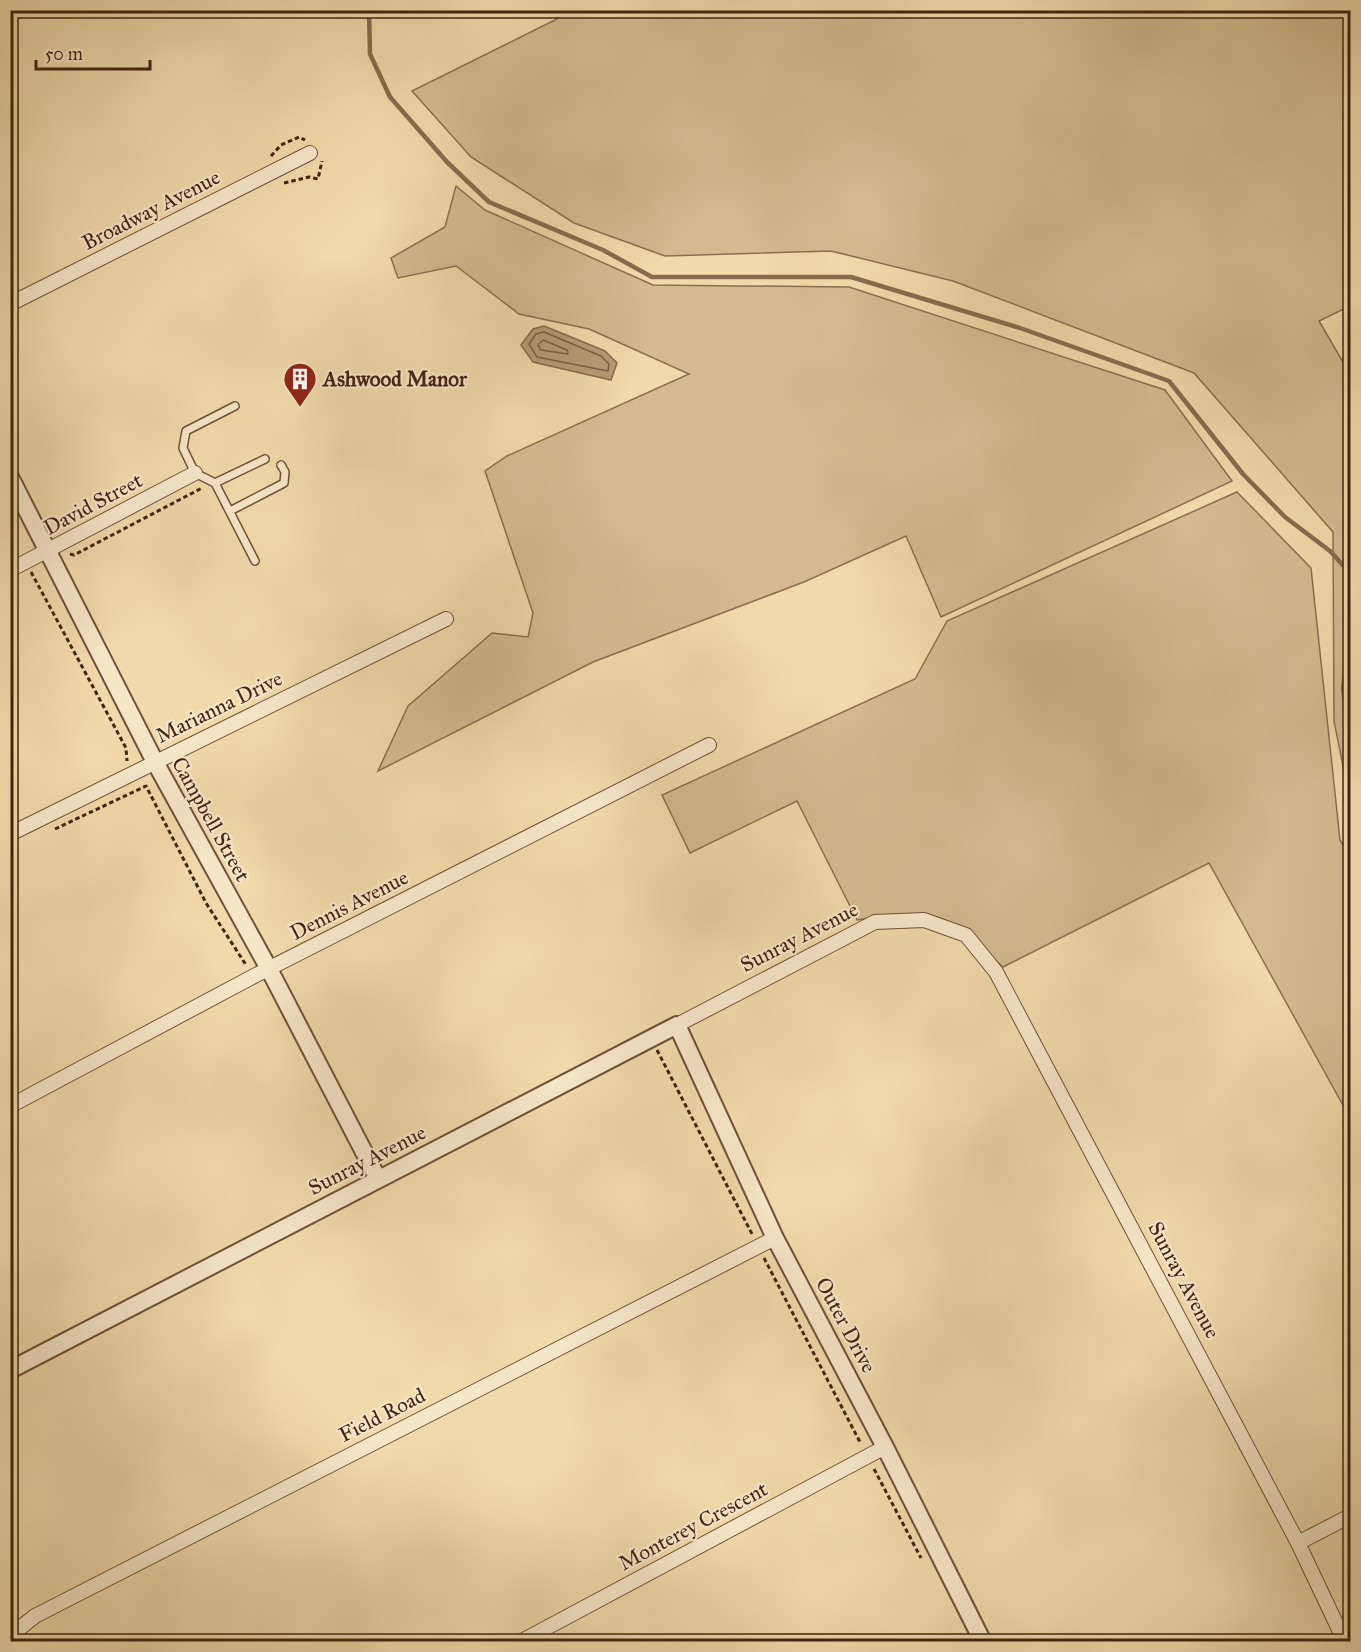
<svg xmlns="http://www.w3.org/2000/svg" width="1361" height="1652" font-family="'IM FELL Great Primer',serif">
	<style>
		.green { fill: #d3ba90; stroke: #8c6e51; stroke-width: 1.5 }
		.water { fill: #b69b76; stroke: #886b4e; stroke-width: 1.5 }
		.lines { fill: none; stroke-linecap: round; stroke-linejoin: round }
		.shore { stroke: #7d5e44; stroke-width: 1.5 }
		.stream { stroke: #886b4e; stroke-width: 4.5 }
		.service-casing { stroke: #6f5038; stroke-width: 10 }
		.minor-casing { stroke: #6f5038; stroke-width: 16 }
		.tertiary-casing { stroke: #6f5038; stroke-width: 20 }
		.path { stroke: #442212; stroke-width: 3; stroke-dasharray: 4.5 3; stroke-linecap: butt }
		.service { stroke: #f5e6c8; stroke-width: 7 }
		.minor { stroke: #f5e6c8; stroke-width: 14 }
		.tertiary { stroke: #f5e6c8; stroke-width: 16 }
		.labels { text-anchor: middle; stroke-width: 4.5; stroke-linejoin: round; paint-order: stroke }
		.street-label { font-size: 21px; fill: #442212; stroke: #f5e6c8 }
		.poi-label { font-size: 21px; font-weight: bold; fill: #442212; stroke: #f5e6c8; text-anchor: start }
	</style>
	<rect width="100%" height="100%" fill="#f0d9aa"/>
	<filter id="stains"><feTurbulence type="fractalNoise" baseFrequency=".00333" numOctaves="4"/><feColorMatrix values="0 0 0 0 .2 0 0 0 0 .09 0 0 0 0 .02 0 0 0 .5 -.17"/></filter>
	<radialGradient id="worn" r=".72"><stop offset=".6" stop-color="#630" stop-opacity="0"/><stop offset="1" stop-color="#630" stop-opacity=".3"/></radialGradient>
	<g class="green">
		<polygon points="575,10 1350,11 1350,306 1319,321 1350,374 1350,801 1334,721 1333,532 1194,373 953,281 831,251 665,256 574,223 471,157 412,91"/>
		<polygon points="456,186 485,210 653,285 849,287 1165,390 1232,481 941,617 906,536 804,582 593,662 378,771 408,706 492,633 528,637 533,613 485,471 507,456 689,374 589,329 519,314 456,266 398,278 391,258 445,227"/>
		<path d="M 1237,492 L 1311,568 L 1340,840 L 1350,857 L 1350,1118 L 1209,863 L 1003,967 C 947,919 932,906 857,920 L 797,801 L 690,853 L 662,795 L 915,679 L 947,621 Z"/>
	</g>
	<polygon class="water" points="544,326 605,351 617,363 611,380 533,362 521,345 533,329"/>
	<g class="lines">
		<g class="shore">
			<polygon points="544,332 601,356 609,364 608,371 537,357 529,344 536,334"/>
			<polygon points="543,340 567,350 568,354 541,350 538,345"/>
		</g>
		<g class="stream">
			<polyline points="369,10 370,54 390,97 447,162 489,202 603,250 652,277 851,277 1020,328 1169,381 1243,474 1285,517 1330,551 1350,573"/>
			<polyline points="1350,627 1343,689 1350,734"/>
		</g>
		<g class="service-casing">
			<g id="service">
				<polyline points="235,406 186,431 183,448 195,473 215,483 255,561"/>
				<polyline points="215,483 265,459"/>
				<polyline points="230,511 284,483 285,472 281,465"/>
			</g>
		</g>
		<g class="minor-casing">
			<g id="minor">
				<polyline points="10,304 310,153"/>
				<polyline points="10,570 195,473"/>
				<polyline points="10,834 446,619"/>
				<polyline points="677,1025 875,922 924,920 966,935 996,972 1298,1543 1345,1642"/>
				<polyline points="10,1106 256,975 709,745"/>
				<polyline points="1298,1543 1350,1516"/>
				<polyline points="10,1636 35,1616 775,1238"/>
				<polyline points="520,1642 885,1447"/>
			</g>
		</g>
		<g class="tertiary-casing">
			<g id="tertiary">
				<polyline points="10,477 155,762 269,969 378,1179"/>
				<polyline points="10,1370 677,1025 775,1238 885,1447 983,1642"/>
			</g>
		</g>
		<g class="path">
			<polyline points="271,156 281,145 299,137 305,140"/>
			<polyline points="284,183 309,177 318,179 322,161"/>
			<polyline points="70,554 74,555 202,488"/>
			<polyline points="31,572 126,748 127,761"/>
			<polyline points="55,829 146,786 206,903 246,965"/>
			<polyline points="657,1050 752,1234"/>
			<polyline points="764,1258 861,1444"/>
			<polyline points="874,1469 921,1558"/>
		</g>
		<use href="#service" class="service"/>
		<use href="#minor" class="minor"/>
		<use href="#tertiary" class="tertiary"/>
	</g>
	<defs>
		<g id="building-pin" transform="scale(1.725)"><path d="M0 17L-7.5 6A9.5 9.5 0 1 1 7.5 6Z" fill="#8f2418" stroke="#f5e6c8"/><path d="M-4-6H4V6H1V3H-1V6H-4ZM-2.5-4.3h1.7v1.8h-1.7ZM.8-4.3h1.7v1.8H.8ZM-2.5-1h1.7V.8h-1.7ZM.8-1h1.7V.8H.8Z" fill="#fff"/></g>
	</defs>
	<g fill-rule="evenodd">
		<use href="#building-pin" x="300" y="379"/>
	</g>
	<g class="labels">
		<g class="street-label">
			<text transform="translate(151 210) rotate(-27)" y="7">Broadway Avenue</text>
			<text transform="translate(93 504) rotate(-28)" y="7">David Street</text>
			<text transform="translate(219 707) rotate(-26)" y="7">Marianna Drive</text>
			<text transform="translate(211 819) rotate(61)" y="7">Campbell Street</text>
			<text transform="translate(349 905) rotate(-27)" y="7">Dennis Avenue</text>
			<text transform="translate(799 937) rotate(-27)" y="7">Sunray Avenue</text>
			<text transform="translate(367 1160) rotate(-27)" y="7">Sunray Avenue</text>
			<text transform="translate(1184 1280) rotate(62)" y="7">Sunray Avenue</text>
			<text transform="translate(846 1325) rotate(62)" y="7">Outer Drive</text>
			<text transform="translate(382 1415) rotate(-27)" y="7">Field Road</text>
			<text transform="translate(693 1526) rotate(-28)" y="7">Monterey Crescent</text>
		</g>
		<g class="poi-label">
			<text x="323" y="386">Ashwood Manor</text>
		</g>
	</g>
	<rect width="1361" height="1652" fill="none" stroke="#f0d9aa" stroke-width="36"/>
	<rect x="12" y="12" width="1337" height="1628" fill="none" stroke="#442212" stroke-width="3"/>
	<rect x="18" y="18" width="1325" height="1616" fill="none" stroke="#442212" stroke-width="1.5"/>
	<path d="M36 60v9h114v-9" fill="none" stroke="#442212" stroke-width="3"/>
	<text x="45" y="60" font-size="18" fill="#442212" stroke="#f5e6c8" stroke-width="4.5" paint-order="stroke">50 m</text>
	<rect width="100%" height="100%" filter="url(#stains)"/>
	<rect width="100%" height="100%" fill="url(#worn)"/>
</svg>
